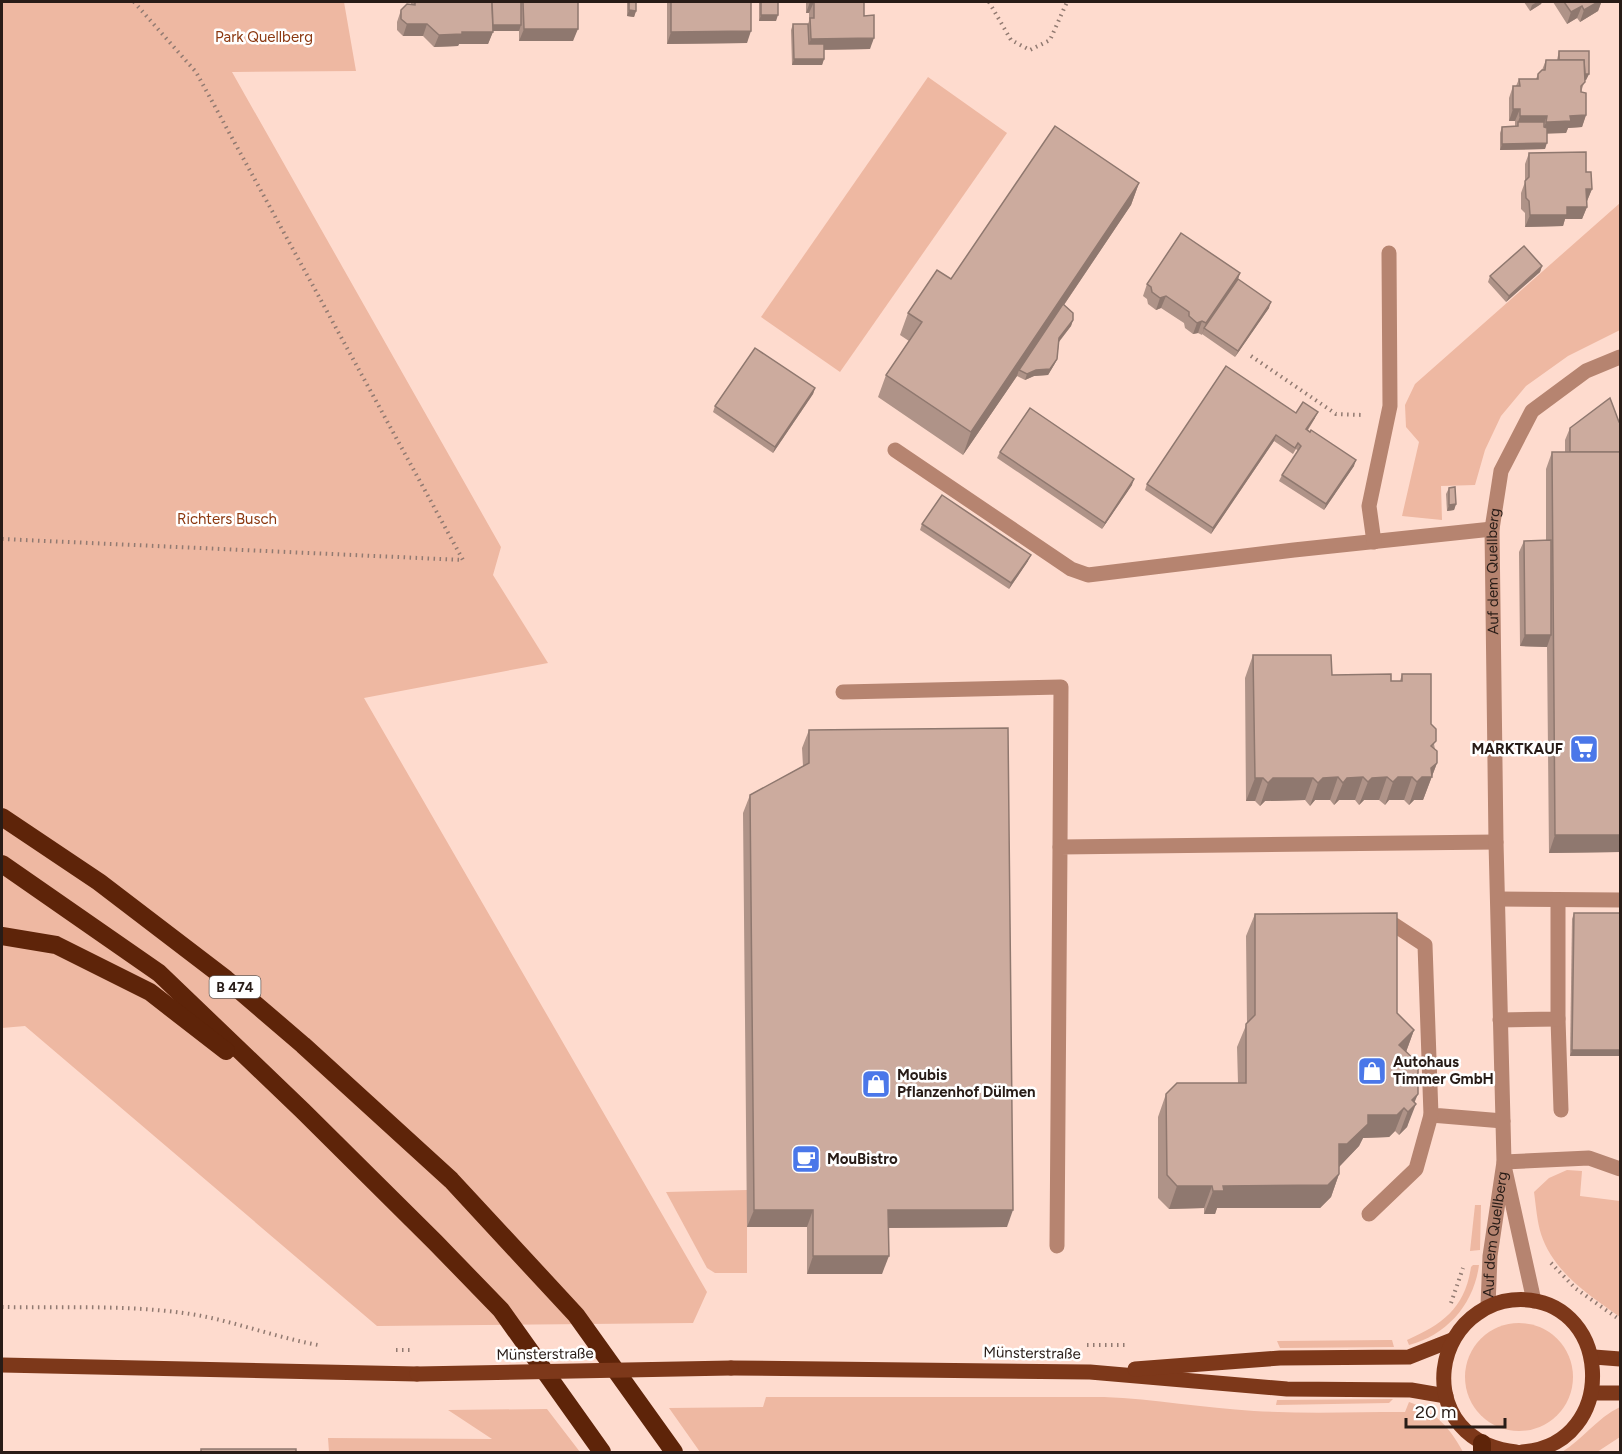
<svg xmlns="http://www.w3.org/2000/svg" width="1622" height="1454" font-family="Figtree,sans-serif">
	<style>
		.green { fill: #eeb8a2 }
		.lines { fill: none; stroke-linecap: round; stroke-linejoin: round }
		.path { stroke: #917a71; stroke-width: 4; stroke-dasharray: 1.5 4.5; stroke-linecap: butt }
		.minor { stroke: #b68470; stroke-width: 15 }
		.major { stroke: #7d381a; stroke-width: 15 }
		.highway { stroke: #5e2409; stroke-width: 18 }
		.path-bridge { stroke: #917a71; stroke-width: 4; stroke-dasharray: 1.5 4.5; stroke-linecap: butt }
		.major-bridge { stroke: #7d381a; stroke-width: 15 }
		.wall { fill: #af9388 }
		.shaded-wall { fill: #8f786f }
		.building { fill: #ccab9e; stroke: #8f786f; stroke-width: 1.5 }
		.labels { text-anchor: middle; stroke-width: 5; stroke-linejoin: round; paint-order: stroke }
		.shield { fill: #fff; stroke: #68605d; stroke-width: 1.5 }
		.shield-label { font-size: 14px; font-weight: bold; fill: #281c17 }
		.park-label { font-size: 15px; fill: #8b3810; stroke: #fff }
		.street-label { font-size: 15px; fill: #281c17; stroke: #fff }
		.poi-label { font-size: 15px; font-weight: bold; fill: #281c17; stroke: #fff; text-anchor: start }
	</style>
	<rect width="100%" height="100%" fill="#fedbce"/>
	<g class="green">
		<polygon points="2,2 344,2 356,71 232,72 501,547 493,575 548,663 364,698 707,1292 693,1323 377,1326 25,1026 2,1028"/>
		<polygon points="928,77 1007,133 840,372 761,317"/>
		<polygon points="1620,203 1620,330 1568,356 1526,386 1501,416 1485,450 1475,485 1441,486 1442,520 1402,516 1419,442 1406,427 1405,405 1415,384"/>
		<path d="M 1567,1170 L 1582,1171 L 1580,1196 L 1620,1201 L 1620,1317 C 1589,1295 1554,1273 1541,1234 C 1537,1221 1536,1206 1534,1192 L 1549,1178 Z"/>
		<polygon points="747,1190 747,1273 715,1273 707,1268 666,1192"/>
		<polygon points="1475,1205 1481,1205 1480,1250 1470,1251"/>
		<path d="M 1473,1265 L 1479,1265 C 1474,1304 1447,1335 1409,1345 L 1407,1340 C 1443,1324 1465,1308 1471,1267 Z"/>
		<circle cx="1519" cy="1377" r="54"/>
		<polygon points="1388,1340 1392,1340 1394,1347 1280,1348 1277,1341"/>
		<path d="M 766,1397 L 1104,1397 C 1154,1399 1204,1408 1254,1411 C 1304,1414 1355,1412 1405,1412 L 1409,1402 C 1435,1411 1450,1428 1463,1452 L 700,1452 L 669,1408 L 763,1407 Z"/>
		<polygon points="1393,1399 1389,1403 1276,1405 1277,1400"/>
		<path d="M 1620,1407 L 1620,1437 L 1597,1452 L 1562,1452 C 1583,1439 1597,1418 1620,1407 Z"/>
		<polygon points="547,1409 580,1452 329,1452 328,1438 492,1439 448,1410"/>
	</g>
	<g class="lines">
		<g class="path">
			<polyline points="989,2 1011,40 1030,50 1050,40 1067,2"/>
			<polyline points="1251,356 1336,414 1363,415"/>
			<polyline points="2,539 463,560 196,72 134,2"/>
			<polyline points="1551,1263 1575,1288 1620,1320"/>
			<polyline points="1451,1303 1463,1268"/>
			<path d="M 2,1307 C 66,1308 144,1304 207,1317 C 244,1325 280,1338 318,1345"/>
			<polyline points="1087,1345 1128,1345"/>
		</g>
		<g class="minor">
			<polyline points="895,450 1071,569 1088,575 1294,550 1492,529"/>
			<polyline points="1374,542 1369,506 1390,406 1389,253"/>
			<polyline points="843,692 1061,687 1060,847"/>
			<polyline points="1498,899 1620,900"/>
			<polyline points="1379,924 1393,924 1425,945 1431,1115 1503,1121"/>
			<polyline points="1558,1019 1561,1110"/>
			<polyline points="1500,1020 1558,1019 1558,900"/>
			<polyline points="1504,1162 1589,1158 1620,1169"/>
			<polyline points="1505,1170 1534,1301"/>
			<polyline points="1369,1214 1416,1169 1431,1115"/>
			<polyline points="1057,1246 1060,847 1496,842"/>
			<path id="s1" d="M 1488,1306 L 1490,1256 L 1504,1162 L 1496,842 L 1492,529 L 1501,471 L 1532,411 L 1586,371 L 1620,357"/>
		</g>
		<g class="major">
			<polyline points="1594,1357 1620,1359"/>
			<polyline points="2,1365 417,1374"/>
			<polyline points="731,1368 1090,1372 1287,1389 1411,1390 1446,1396"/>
			<polyline points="1135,1369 1280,1358 1409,1357 1452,1340"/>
			<polyline points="1595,1393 1620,1393"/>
			<path d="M 1516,1452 C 1497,1450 1480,1444 1466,1431 C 1431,1398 1439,1339 1478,1313 C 1488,1306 1500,1301 1512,1300 C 1613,1291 1622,1445 1522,1452"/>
		</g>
		<g class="highway">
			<polyline points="2,817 99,882 226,979 303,1045 451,1180 576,1315 674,1452"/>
			<polyline points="2,864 159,973 303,1111 435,1242 501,1310 602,1452"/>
			<polyline points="2,936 56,945 150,992 226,1051"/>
			<polyline points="1482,1443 1482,1452"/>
		</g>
		<polyline class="path-bridge" points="396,1350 410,1350"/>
		<polyline class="major-bridge" points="417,1374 731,1368"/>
	</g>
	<g class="wall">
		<polygon points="411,2 578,2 573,41 519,41 519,31 493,31 488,44 459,44 458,46 434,47 423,36 403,36 397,30 397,22 401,10 411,4"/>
		<polygon points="627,2 642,2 636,2 636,11 634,17 627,16"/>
		<polygon points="667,2 751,2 747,43 667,44"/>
		<polygon points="759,2 778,2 776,21 759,21"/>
		<polygon points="806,2 864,2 864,16 870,49 824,50 824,59 822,65 792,65 791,30 793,24 808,24 809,21 809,13 806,13"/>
		<polygon points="1524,2 1542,2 1541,4 1530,11"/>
		<polygon points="1553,2 1604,2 1601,3 1598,11 1580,22 1577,18 1567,24"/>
		<polygon points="1559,51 1589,74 1586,80 1585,80 1581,92 1586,115 1582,127 1568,128 1566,133 1547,134 1545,149 1500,150 1500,133 1502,127 1515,127 1515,121 1509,121 1509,98 1513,86 1516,86 1519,79 1536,79 1538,74 1542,70 1546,60 1557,60"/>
		<polygon points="1529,153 1586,172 1592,189 1587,201 1586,201 1587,207 1582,219 1565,219 1563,226 1525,227 1525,213 1521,209 1521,193 1525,182 1525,164"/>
		<polygon points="1139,183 1131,205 1064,305 1073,320 1071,326 1059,342 1057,359 1054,365 1048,375 1034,376 1025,380 1017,376 963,455 878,397 886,375 909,341 900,335 908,313 951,279"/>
		<polygon points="1542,266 1540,272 1506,302 1488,282 1490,276"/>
		<polygon points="1240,273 1238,279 1269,308 1235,357 1202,334 1202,335 1198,333 1193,334 1185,328 1184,323 1161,308 1156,310 1148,304 1147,299 1143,296 1147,284"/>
		<polygon points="815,388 813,394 773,453 713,412 715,406"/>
		<polygon points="1296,413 1315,418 1308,430 1354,466 1324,510 1279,481 1282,475 1298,451 1296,449 1293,454 1274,441 1211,534 1145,490 1147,484"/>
		<polygon points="1620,422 1620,852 1549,853 1547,647 1520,646 1519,552 1524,541 1546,540 1546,469 1552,452 1565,452 1565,440 1570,428"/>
		<polygon points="1000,452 1132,485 1102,529 997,458"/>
		<polygon points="1449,488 1456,504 1454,510 1447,511 1446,494"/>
		<polygon points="922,524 1028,561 1009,589 920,530"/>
		<polygon points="1253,655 1332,675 1391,681 1400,681 1402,674 1431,724 1437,763 1423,800 1414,800 1409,805 1404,800 1389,800 1385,805 1379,800 1364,800 1359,805 1355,800 1339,800 1334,805 1330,800 1315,800 1310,806 1305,800 1265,801 1260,806 1255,801 1246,801 1245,678"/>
		<polygon points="809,730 1007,1227 889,1228 882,1274 807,1274 807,1227 747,1227 743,813 750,795 803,766 802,748"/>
		<polygon points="1574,913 1620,913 1620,1056 1570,1056 1572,919"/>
		<polygon points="1255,914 1397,1013 1414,1030 1406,1052 1414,1103 1407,1127 1399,1135 1395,1131 1389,1137 1363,1138 1359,1146 1339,1167 1339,1174 1331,1197 1320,1208 1217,1208 1215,1214 1204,1214 1204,1208 1169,1209 1158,1198 1158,1117 1166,1094 1238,1083 1237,1047 1247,1023 1246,936"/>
	</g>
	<g class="shaded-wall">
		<polygon points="810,2 814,2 809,13 806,13"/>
		<polygon points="1537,2 1542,2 1541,4 1530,11 1532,5"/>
		<polygon points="1597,2 1604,2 1601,3 1598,11 1580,22 1584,10"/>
		<polygon points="1582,6 1577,18 1567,24 1571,12"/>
		<polygon points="629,10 636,11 634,17 627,16"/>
		<polygon points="761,15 778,15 776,21 759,21"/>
		<polygon points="407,24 427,24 423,36 403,36"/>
		<polygon points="491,25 521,25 519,31 488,31"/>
		<polygon points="524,29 578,29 573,41 519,41"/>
		<polygon points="751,31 747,43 667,44 671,32"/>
		<polygon points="462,32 493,32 488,44 459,44 458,46 434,47 439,35"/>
		<polygon points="874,38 870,49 806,50 811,39"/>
		<polygon points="794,59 824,59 822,65 792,65"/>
		<polygon points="1582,74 1589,74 1586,80 1580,80"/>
		<polygon points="1513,109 1520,109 1515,121 1509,121"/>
		<polygon points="1586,115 1582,127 1568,128 1566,133 1542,133 1546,122 1570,116"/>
		<polygon points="1520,116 1547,116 1542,128 1518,122"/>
		<polygon points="1547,143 1545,149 1500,150 1502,144"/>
		<polygon points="1139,183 1131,205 1020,370 1019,370 1017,376 963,455 971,432"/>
		<polygon points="1586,189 1592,189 1587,201 1582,201"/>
		<polygon points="1567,207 1587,207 1582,219 1565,219 1563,226 1525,227 1530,215"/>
		<polygon points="1542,266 1540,272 1506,302 1509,296"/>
		<polygon points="1240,273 1236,285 1204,328 1202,335 1206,323"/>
		<polygon points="1166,296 1161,308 1156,310 1160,298"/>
		<polygon points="1271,302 1269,308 1235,357 1238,351"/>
		<polygon points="1073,320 1071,326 1057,344 1059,338"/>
		<polygon points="1202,321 1198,333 1193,334 1197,323"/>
		<polygon points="1057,359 1054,365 1048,375 1034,376 1025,380 1027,374"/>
		<polygon points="815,388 813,394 773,453 775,447"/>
		<polygon points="1318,412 1315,418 1304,435 1306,429"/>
		<polygon points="1276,435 1274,441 1211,534 1213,528"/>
		<polygon points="1356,460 1354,466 1324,510 1326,504"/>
		<polygon points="1134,479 1132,485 1102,529 1105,523"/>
		<polygon points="1456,504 1454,510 1447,511 1449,505"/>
		<polygon points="1031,555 1028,561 1009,589 1011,583"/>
		<polygon points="1525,635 1551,635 1547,647 1520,646"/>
		<polygon points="1437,763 1423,800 1414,800 1409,805 1417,782"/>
		<polygon points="1338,777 1330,800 1315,800 1310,806 1318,783 1323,778"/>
		<polygon points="1363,777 1355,800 1339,800 1334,805 1343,783 1347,778"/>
		<polygon points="1387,777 1379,800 1364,800 1359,805 1368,782 1372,778"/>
		<polygon points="1398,777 1412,777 1404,800 1389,800 1385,805 1393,782"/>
		<polygon points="1255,778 1263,778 1255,801 1246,801"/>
		<polygon points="1273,778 1313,778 1305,800 1265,801 1260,806 1268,783"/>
		<polygon points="1555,835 1620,835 1620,852 1549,853"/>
		<polygon points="1414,1030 1406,1052 1399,1045"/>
		<polygon points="1572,1050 1620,1050 1620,1056 1570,1056"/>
		<polygon points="1418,1094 1413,1106 1416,1104 1407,1127 1399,1135 1412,1100"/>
		<polygon points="1404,1108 1395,1131 1389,1137 1363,1138 1359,1146 1339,1167 1339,1144 1368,1115"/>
		<polygon points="1339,1174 1331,1197 1320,1208 1217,1208 1215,1214 1204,1214 1213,1191 1223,1186"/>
		<polygon points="1177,1186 1212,1186 1204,1208 1169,1209"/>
		<polygon points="754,1210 813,1210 807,1227 747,1227"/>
		<polygon points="888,1210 1013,1210 1007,1227 882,1228"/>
		<polygon points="813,1256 889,1256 882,1274 807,1274"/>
	</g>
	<g class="building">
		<polygon points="415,2 492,2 493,32 462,32 462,34 439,35 427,24 407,24 401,19 401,10 407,4 415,5"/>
		<polygon points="492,2 521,2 521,25 493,25"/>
		<polygon points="523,2 578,2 578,29 524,29"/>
		<polygon points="629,2 636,2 636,11 629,10"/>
		<polygon points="671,2 751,2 751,31 671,32"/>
		<rect x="761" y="2" width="17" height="13"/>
		<polygon points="813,2 864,2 864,16 874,15 874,38 811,39 810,18 814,18 814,2"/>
		<polygon points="1564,2 1598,2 1584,10 1582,6 1571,12"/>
		<polygon points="793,24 808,24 809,44 824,44 824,59 794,59"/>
		<polygon points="1559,51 1589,51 1589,74 1585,74 1584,60 1559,60"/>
		<polygon points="1546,60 1584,60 1585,82 1581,86 1581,92 1586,93 1586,115 1570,116 1571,121 1549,122 1546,122 1547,116 1520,116 1520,109 1513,109 1513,86 1520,86 1519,79 1538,79 1538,74 1542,70 1545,70"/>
		<polygon points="1518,122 1544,122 1544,127 1547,128 1547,143 1502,144 1502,127 1518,126"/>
		<polygon points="1055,126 1139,183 971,432 886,375 922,322 908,313 937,270 951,279"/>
		<polygon points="1586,152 1586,172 1591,172 1592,189 1586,189 1587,207 1567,207 1567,215 1530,215 1529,201 1526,198 1525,181 1529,177 1529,153"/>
		<polygon points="1181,233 1240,273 1206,323 1202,321 1197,323 1189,316 1189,312 1166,296 1160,298 1152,292 1151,287 1147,284"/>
		<polygon points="1524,246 1542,266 1509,296 1490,276"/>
		<polygon points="1238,279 1271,302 1238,351 1204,328"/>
		<polygon points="1063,304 1073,313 1073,320 1059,338 1057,359 1050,369 1036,370 1027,374 1019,370"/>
		<polygon points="755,348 815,388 775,447 715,406"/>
		<polygon points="1226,366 1296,413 1303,402 1318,412 1306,429 1310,432 1311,430 1356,460 1326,504 1282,475 1301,446 1298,443 1295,448 1276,435 1213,528 1147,484"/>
		<polygon points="1610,398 1619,422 1620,422 1620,452 1570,452 1570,428"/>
		<polygon points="1030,408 1134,479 1105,523 1000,452"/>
		<polygon points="1552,452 1620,452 1620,835 1555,835"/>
		<polygon points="1455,487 1456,504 1449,505 1449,488"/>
		<polygon points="942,495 1031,555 1011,583 922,524"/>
		<polygon points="1551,540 1551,635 1525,635 1524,541"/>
		<polygon points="1253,655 1331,655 1332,675 1391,674 1391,681 1402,681 1402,674 1431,674 1431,724 1436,729 1436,741 1431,746 1437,751 1437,763 1431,768 1432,777 1422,777 1417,782 1412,777 1398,777 1393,782 1387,777 1372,778 1368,782 1363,777 1347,778 1343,783 1338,777 1323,778 1318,783 1313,778 1273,778 1268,783 1263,778 1255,778"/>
		<polygon points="1008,728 1013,1210 888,1210 889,1256 813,1256 813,1210 754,1210 750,795 809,763 809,730"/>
		<polygon points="1397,913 1397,1013 1414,1030 1399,1045 1418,1063 1418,1094 1412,1100 1416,1104 1408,1112 1404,1108 1397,1115 1368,1115 1368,1124 1347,1144 1339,1144 1339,1174 1328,1185 1223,1186 1224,1191 1213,1191 1212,1186 1177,1186 1167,1175 1166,1094 1177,1083 1246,1083 1246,1024 1255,1015 1255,914"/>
		<polygon points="1574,913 1620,913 1620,1050 1572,1050"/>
		<rect x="201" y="1449" width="95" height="3"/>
	</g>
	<defs>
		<g id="supermarket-square" transform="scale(1.5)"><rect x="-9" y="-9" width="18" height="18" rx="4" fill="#4a77e9" stroke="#fff"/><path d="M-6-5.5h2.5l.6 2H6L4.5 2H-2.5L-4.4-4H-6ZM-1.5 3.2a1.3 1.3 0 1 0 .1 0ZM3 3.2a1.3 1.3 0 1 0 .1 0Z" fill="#fff"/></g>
		<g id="shop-square" transform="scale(1.5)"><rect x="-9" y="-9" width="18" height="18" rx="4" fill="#4a77e9" stroke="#fff"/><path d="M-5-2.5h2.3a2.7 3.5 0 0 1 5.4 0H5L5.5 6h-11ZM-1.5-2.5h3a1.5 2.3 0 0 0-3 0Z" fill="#fff"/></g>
		<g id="cafe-square" transform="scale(1.5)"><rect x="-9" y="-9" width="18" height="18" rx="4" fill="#4a77e9" stroke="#fff"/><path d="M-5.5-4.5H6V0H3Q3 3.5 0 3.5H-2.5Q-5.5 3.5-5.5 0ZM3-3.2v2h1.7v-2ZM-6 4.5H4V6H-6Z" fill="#fff"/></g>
	</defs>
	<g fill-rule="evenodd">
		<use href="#supermarket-square" x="1584" y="749"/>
		<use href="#shop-square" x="1372" y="1071"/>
		<use href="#shop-square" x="876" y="1084"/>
		<use href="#cafe-square" x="806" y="1159"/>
	</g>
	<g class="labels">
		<rect class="shield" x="209.5" y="976" width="51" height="22" rx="4.5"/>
		<g class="shield-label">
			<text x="235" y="992">B 474</text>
		</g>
		<g class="park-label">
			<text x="264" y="42">Park Quellberg</text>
			<text x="227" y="524">Richters Busch</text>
		</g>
		<g class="street-label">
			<text dy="5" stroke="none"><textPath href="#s1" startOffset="736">Auf dem Quellberg</textPath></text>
			<text dy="5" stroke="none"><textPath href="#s1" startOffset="72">Auf dem Quellberg</textPath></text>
			<text transform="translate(1032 1353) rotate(1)" y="5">Münsterstraße</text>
			<text transform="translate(545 1354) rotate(-1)" y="5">Münsterstraße</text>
		</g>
		<g class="poi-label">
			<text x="1563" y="754" text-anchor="end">MARKTKAUF</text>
			<text x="1393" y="1067">Autohaus<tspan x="1393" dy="17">Timmer GmbH</tspan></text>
			<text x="897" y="1080">Moubis<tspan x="897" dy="17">Pflanzenhof Dülmen</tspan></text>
			<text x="827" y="1164">MouBistro</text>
		</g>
	</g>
	<rect width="1622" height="1454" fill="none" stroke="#281c17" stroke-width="6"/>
	<path d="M1406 1418v9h99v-9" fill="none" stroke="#281c17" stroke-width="3"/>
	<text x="1415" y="1418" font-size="18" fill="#281c17" stroke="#ffffff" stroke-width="4.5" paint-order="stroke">20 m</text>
</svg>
